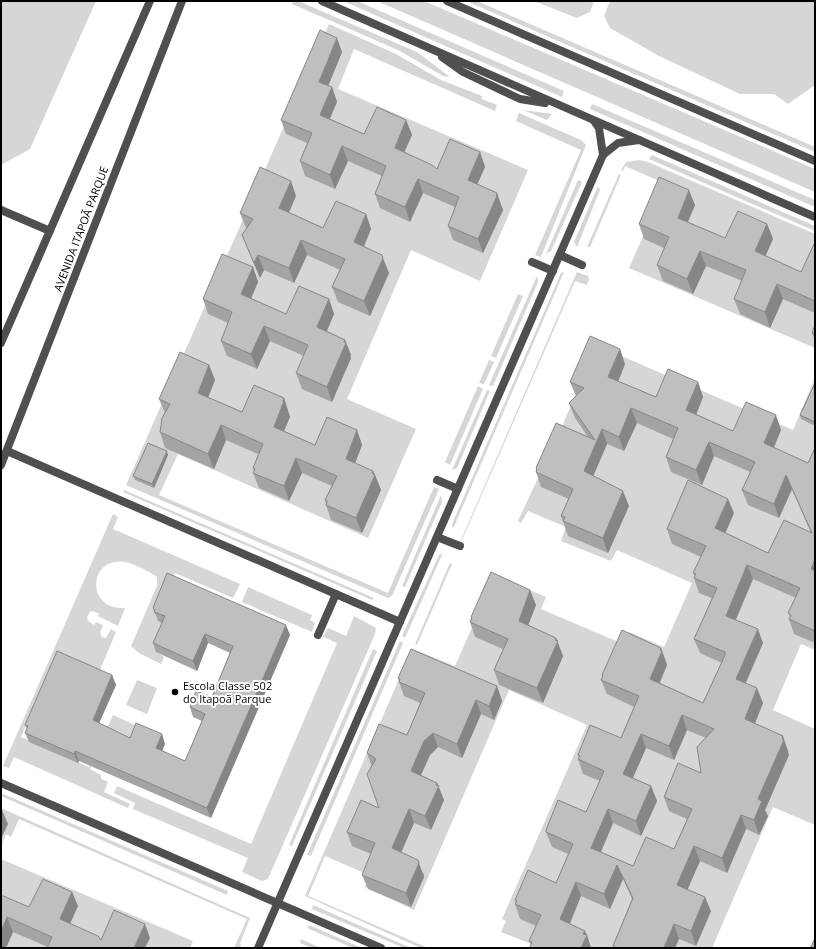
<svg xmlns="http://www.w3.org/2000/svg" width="816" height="949" font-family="'Open Sans',sans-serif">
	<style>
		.green { fill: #d6d6d6 }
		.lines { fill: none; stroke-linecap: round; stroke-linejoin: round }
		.service { stroke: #4f4f4f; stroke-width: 8 }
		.minor { stroke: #4f4f4f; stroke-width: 8 }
		.wall { fill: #a4a4a4; fill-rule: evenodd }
		.shaded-wall { fill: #868686 }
		.building { fill: #bfbfbf; stroke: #868686; fill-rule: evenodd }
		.poi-dot { fill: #000; stroke: #fff; stroke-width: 1.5 }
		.labels { text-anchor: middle; stroke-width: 4; stroke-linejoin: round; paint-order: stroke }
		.street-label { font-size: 11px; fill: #000; stroke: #fff }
		.poi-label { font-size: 11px; fill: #000; stroke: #fff; text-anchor: start }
	</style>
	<rect width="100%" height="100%" fill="#fff"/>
	<g class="green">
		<polygon points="1,1 96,1 30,149 1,165"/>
		<polygon points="293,1 298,1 417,52 450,77 443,76 398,50 292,4"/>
		<polygon points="343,1 357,1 564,91 562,97"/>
		<polygon points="377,1 424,1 815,169 815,192"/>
		<polygon points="466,1 477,1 815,147 815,152"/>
		<polygon points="534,1 594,1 590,12 577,18"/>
		<polygon points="610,1 815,1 815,85 788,104 774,94 740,94 659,56 610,28 604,16"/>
		<polygon points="329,24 396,54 441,80 482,96 482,99 497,105 495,111 354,49 338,89 528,170 480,281 411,250 347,399 416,429 368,538 178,454 159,495 388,593 434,487 439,489 392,596 388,598 126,485"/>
		<polygon points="592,104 815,200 815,207 590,109"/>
		<polygon points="523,110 552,114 547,120"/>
		<polygon points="519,113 581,140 586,145 541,257 535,255 581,150 516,121"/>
		<polygon points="652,155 815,226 815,231 649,159"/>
		<polygon points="639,160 648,162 815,234 815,348 629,268 666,184 625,166 623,171 621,170 626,162"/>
		<polygon points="619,174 621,175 590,247 587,247"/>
		<polygon points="578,180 582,182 551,251 546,254"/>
		<polygon points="598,186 600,190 577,247 574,242"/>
		<polygon points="564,272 453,529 452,524 561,273"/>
		<polygon points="577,272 588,276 589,279 587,285 575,281 462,540 461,540"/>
		<polygon points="537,276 538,282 493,386 489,385"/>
		<polygon points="518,294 523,296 496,358 491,356"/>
		<polygon points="596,345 793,430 815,378 815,650 801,644 773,710 815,729 815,825 773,807 712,948 535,948 536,946 501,932 506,921 502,919 587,725 509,690 414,910 365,887 369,875 325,856 308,896 428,948 421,948 305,896 412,649 455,666 495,575 546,597 541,609 623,644 629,632 664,647 692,583 617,550 611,561 561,541 566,527 528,511 521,523 518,521 563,424"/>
		<polygon points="489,360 494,362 484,384 479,383"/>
		<polygon points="478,386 483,389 450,465 445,462"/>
		<polygon points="487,390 490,391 457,468 452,470"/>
		<polygon points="124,490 374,598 372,600 123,492"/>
		<polygon points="441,495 442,502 405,587 402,586"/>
		<path d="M 113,514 L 118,517 L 113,529 L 240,584 L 233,598 L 175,573 L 171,582 L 168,626 L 157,652 L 164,657 L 161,664 L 139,653 L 131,646 L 157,586 L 157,577 C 152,573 145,570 139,567 C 90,542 80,611 125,608 L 118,626 L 98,616 L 99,614 L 93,611 L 90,612 L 87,617 L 88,621 L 94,625 L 96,622 L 103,625 L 100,633 L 102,637 L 106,638 L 111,629 L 116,632 L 99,672 L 57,653 L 21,737 L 89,767 L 113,715 L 137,726 L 139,733 L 91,765 L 90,769 L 101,775 L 101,779 L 108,782 L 104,792 L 130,804 L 128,808 L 14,757 L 9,768 L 3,766 Z"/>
		<polygon points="443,553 405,638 402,636 439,555"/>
		<polygon points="450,563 452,564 417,645 415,644"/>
		<polygon points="248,587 312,615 310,620 315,623 312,632 242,602"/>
		<polygon points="354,616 376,628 375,634 268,879 262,881 242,872 248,858 133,809 135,803 114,793 117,786 251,844 337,643 323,637 328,628 346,636"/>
		<polygon points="400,641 403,643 311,856 307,855"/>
		<polygon points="373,649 377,651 292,846 289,845"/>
		<polygon points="137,680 157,688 147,714 126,705"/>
		<polygon points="1,793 228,891 227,895 1,796"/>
		<polygon points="1,808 250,918 240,943 241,944 240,948 234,948 247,919 19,819 11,837 6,834 1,846"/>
		<polygon points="1,859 193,941 190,948 1,948"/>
		<polygon points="313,905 411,948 404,948 312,909"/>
		<polygon points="309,925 362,948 353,948 307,928"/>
		<polygon points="301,939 321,948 312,948 300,943"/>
	</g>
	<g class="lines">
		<g class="service">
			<polyline points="560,255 582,265"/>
			<polyline points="532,262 553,271"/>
			<polyline points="437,480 458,489"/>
			<polyline points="437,537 460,546"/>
			<polyline points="318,635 336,594"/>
		</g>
		<g class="minor">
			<polyline points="322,1 815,217"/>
			<polyline points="447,1 815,161"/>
			<polyline points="442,57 463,72 520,99 545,103"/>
			<polyline points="594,121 599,128 603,155"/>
			<polyline points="1,210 50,231"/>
			<polyline points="1,343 150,1"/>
			<polyline points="7,451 400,622"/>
			<polyline points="1,465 182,1"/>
			<polyline points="1,783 381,948"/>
			<polyline points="258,948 603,155 618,143 639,140"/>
		</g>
	</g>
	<g class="wall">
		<polygon points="342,52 328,86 332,87 337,102 330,119 364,134 406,120 412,135 404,152 437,169 480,152 485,167 477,184 502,207 503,210 483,253 453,240 448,226 455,207 423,193 410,222 380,208 375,194 382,176 348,161 335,189 305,176 300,161 307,143 286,134 281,120"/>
		<polygon points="296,196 289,213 323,228 366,214 371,229 364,247 389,273 370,316 338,302 332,287 340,270 307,255 294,283 264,270 260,278 248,250 242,235 246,229 246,228 240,213"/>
		<polygon points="695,205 688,222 725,238 767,224 773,239 765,256 801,272 815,244 815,313 783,299 770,328 740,314 734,299 742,281 706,266 693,294 663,281 657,265 664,248 644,239 639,224"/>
		<polygon points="253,267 258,282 251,299 286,314 329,299 334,314 327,331 345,340 351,355 350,356 351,358 332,402 302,389 296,373 304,356 270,341 257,369 227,356 221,341 228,323 208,314 203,299"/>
		<polygon points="815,324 815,342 812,333"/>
		<path d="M 625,364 L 618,381 L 656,397 L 698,382 L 703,397 L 696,414 L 733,431 L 781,430 L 774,448 L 808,463 L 815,448 L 815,643 L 794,634 L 789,619 L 790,617 L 788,613 L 796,598 L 753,579 L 736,620 L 763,643 L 746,683 L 763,703 L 755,723 L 788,751 L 788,752 L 789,755 L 765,810 L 768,816 L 759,835 L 746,829 L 727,873 L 700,861 L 687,889 L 711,911 L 696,946 L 679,939 L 675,948 L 614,948 L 613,946 L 632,899 L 623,879 L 610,909 L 581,896 L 570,924 L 585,931 L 591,948 L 530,948 L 530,947 L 531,945 L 529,941 L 536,926 L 520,919 L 515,904 L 516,903 L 515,900 L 556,883 L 568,854 L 552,847 L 546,832 L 586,812 L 600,781 L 583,774 L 578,759 L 579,757 L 578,755 L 621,738 L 634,707 L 607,694 L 601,680 L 602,677 L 602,675 L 661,648 L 667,665 L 660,683 L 703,703 L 722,663 L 700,653 L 694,639 L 712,598 L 699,593 L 694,578 L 695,576 L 693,573 L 701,557 L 672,544 L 667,529 L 734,513 L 725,533 L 768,553 L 811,533 L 792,489 L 779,518 L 748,505 L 742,490 L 750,472 L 714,456 L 702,485 L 671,472 L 666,457 L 673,439 L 637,423 L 624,451 L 607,444 L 593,476 L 629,506 L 608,553 L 568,536 L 561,516 L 569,499 L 541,487 L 536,472 L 536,468 L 588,437 L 575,418 L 569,403 L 576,396 L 570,382 ZM 687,730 L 706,738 L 701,773 L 664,797 L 669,811 L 687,819 L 674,849 L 633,866 L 601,852 L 613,823 L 641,836 L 657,801 L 651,786 L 633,778 L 646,748 L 674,760 Z"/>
		<polygon points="209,365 215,380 208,397 242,412 284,398 290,417 284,431 315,445 357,430 362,445 355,463 373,471 375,474 375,475 381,490 362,533 331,520 326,505 326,503 325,500 332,486 302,473 289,501 259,488 253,473 254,471 253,468 258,454 226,440 214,469 165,448 160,432 165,413 159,399"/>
		<polygon points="815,383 815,426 801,419 800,415"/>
		<polygon points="168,455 154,488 135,480 133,476"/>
		<polygon points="536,605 528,625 556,638 563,656 543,703 499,685 494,670 503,649 475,637 470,622 471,619 471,617"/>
		<polygon points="153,608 290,635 211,818 79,761 78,763 29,742 25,733 27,729 25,725 112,675 116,685 99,723 130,738 165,744 162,751 185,761 202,721 193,717 190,707 212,697 230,653 208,643 197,671 156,652 153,643 162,623 158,621"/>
		<polygon points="398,678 497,686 502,701 494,720 481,714 462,758 438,747 430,755 421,775 437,783 444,800 431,830 414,823 401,852 424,874 424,877 411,907 368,889 362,875 371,854 352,846 347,832 379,808 372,767 367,753 407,735 420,703 404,696 399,682 399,681"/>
		<polygon points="72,892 78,906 70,924 101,940 150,938 48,947 13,932 6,948 1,948 1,895 29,907"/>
	</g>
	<g class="shaded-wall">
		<polygon points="337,38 342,52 324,96 319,82"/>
		<polygon points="332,87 337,102 325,129 320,115"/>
		<polygon points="406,120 412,135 400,162 395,148"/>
		<polygon points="342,146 348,161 335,189 330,175"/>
		<polygon points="480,152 485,167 473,194 468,180"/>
		<polygon points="418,179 423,193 410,222 405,207"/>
		<polygon points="291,181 296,196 284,223 279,208"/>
		<polygon points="689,190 695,205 683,233 678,218"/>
		<polygon points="497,193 503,210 483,253 478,239"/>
		<polygon points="366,214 371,229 359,257 354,242"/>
		<polygon points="767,224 773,239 761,266 755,251"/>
		<polygon points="301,240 307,255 294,283 289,268"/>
		<polygon points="700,251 706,266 693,294 687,279"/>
		<polygon points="258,255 264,270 260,278 254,263"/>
		<polygon points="383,258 389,273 370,316 364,301"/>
		<polygon points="253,267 258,282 246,310 241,294"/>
		<polygon points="777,284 783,299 770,328 765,312"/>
		<polygon points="329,299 334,314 322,342 317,327"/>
		<polygon points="264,326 270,341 257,369 251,354"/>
		<polygon points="345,340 351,355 350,356 351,358 332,402 327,387"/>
		<polygon points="620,349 625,364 614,392 608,377"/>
		<polygon points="209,365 215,380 204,408 198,393"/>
		<polygon points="698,382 703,397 692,425 686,410"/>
		<polygon points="284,398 290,417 279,442 274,427"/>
		<polygon points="631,408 637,423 624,451 619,437"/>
		<polygon points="776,415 781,430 769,458 764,443"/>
		<polygon points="221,425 226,440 214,469 208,454"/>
		<polygon points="602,429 607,444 589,486 584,471"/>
		<polygon points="357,430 362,445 351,474 346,459"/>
		<polygon points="709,442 714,456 702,485 696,470"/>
		<polygon points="167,451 168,455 154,488 152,484"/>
		<polygon points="296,458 302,473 289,501 284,486"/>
		<polygon points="373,471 375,476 375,475 381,490 362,533 356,518"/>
		<polygon points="786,475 792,489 779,518 774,504"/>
		<polygon points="623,491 629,506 608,553 603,538"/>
		<polygon points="728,499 734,513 721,543 715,528"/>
		<polygon points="815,559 815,581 811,569"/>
		<polygon points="747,565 753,579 731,630 726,616"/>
		<polygon points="530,590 536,605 524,636 519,621"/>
		<polygon points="286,625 290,635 211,818 207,808"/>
		<polygon points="758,629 763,643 741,693 736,679"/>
		<polygon points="205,634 208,643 197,671 193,661"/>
		<polygon points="556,638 563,656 543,703 537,688"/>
		<polygon points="661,648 667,665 655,693 650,679"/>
		<polygon points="112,675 116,685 96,730 93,720"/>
		<polygon points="497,686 502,701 494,720 489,706"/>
		<polygon points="757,688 763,703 751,733 745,719"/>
		<polygon points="476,700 481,714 462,758 457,744"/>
		<polygon points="682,715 687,730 674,760 669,746"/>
		<polygon points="433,733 438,747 430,755 416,786 411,771 424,741"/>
		<polygon points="162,734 165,744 159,757 156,748"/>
		<polygon points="641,734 646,748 628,789 623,774"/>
		<polygon points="783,736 788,751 788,752 789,755 765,810 768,816 759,835 754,820 758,799"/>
		<polygon points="75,751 79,761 78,763 74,754"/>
		<polygon points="437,783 444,800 431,830 425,816"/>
		<polygon points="651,786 657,801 641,836 636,821"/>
		<polygon points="409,809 414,823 397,862 392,848"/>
		<polygon points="608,809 613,823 596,863 591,848"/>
		<polygon points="2,810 8,824 1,839 1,813"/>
		<polygon points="741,815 746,829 727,873 722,858"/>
		<polygon points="694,846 700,861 683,900 677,885"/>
		<polygon points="418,860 424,877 411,907 406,893"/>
		<polygon points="617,865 623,879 610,909 604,894"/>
		<polygon points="576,882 581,896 565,934 560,919"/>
		<polygon points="72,892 78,906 65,934 60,919"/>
		<polygon points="705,897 711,911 696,946 691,931"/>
		<polygon points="7,917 13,932 6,948 1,948 1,932"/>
		<polygon points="145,924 150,938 145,948 134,948"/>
		<polygon points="674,924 679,939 675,948 664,948"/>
		<polygon points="585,931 587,935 591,948 581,948 583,934"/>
	</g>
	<g class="building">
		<polygon points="320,30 337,38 319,82 332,87 320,115 364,134 377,107 406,120 395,148 432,165 437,169 450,139 480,152 468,180 497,193 496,195 497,196 478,239 448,226 459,197 418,179 405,207 375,194 386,166 342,146 330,175 300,161 312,133 281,120"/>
		<polygon points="260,167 291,181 279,208 323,228 336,201 366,214 354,242 382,255 383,258 364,301 332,287 345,259 301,240 289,268 258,255 254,263 242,235 253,219 240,213"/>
		<polygon points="659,177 689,190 678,218 725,238 738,211 767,224 755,251 801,272 814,244 815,244 815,301 777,284 765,312 734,299 746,270 700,251 687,279 657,265 669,237 639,224"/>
		<polygon points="222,254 253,267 241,294 286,314 299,286 329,299 317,327 345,340 344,342 346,343 327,387 296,373 308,345 264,326 251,354 221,341 232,312 203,299"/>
		<polygon points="815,324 815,334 812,333"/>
		<path d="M 590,336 L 620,349 L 608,377 L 656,397 L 668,369 L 698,382 L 686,410 L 733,431 L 746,402 L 776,415 L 764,443 L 808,463 L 815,448 L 815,559 L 811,569 L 815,571 L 815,631 L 789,619 L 791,615 L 788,613 L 800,588 L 747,565 L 726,616 L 758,629 L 736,679 L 757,688 L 745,719 L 783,736 L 782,739 L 784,740 L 758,799 L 762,801 L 754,820 L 741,815 L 722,858 L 694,846 L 677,885 L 705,897 L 691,931 L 674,924 L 664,948 L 617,948 L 613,946 L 633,898 L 617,865 L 604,894 L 576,882 L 560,919 L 585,931 L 583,934 L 587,935 L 581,948 L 532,948 L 530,947 L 532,942 L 529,941 L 541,915 L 515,904 L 517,901 L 515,900 L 528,870 L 556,883 L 573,844 L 546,832 L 546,830 L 558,800 L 586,812 L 604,771 L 578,759 L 580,756 L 578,755 L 590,725 L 621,738 L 639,696 L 601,680 L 603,676 L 602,675 L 622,630 L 661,648 L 660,650 L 662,651 L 650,679 L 703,703 L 725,655 L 725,652 L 694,639 L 717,588 L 694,578 L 696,574 L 693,573 L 706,546 L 667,529 L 688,480 L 728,499 L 715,528 L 768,553 L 784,520 L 812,533 L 786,475 L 774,504 L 742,490 L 755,462 L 709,442 L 696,470 L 666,457 L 678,428 L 631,408 L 619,437 L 602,429 L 584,471 L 623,491 L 603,538 L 563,521 L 565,517 L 561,516 L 573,489 L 536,472 L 537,469 L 536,468 L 556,423 L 595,440 L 569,403 L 584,388 L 570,382 ZM 682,715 L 714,729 L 697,747 L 701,773 L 678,763 L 664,797 L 692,809 L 674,849 L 646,837 L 633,866 L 591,848 L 608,809 L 636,821 L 651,786 L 623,774 L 641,734 L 669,746 Z"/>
		<polygon points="180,352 209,365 198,393 242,412 254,385 284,398 283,401 284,401 274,427 315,445 327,417 357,430 346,459 373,471 372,473 375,475 356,518 326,505 327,501 325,500 337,476 296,458 284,486 253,473 255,469 253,468 263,444 221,425 208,454 160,432 162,418 170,404 159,399"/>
		<polygon points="815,383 815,422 800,415"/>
		<polygon points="148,443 167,451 152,484 133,476"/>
		<polygon points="491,572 530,590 519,621 556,638 555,640 558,641 537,688 494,670 508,639 470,622 472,618 471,617"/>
		<polygon points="167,573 286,625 207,808 75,751 74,754 25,733 28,726 25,725 57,651 112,675 93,720 130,738 136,723 162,734 156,748 185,761 205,714 190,707 196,691 212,697 233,646 205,634 193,661 153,643 165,616 154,612 155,610 153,608"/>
		<polygon points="411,649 497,686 489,706 476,700 457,744 433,733 424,741 411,771 437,783 436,785 439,786 425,816 409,809 392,848 418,860 419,863 406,893 362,875 375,843 347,832 361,800 379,808 367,774 376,759 367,753 379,724 407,735 425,693 399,682 400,679 398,678"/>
		<polygon points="43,879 72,892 60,919 98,936 101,940 114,910 145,924 134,948 47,948 52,937 7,917 1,932 1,895 29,907"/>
		<polygon points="815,938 815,948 814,948 811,947"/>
	</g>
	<circle class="poi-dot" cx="175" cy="692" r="4"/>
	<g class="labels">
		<g class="street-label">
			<text transform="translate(81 229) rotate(-69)" y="4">AVENIDA ITAPOÃ PARQUE</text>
		</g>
		<g class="poi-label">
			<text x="183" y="690">Escola Classe 502<tspan x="183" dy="13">do Itapoã Parque</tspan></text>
		</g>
	</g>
	<rect width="816" height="949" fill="none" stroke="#000000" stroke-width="4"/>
</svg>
